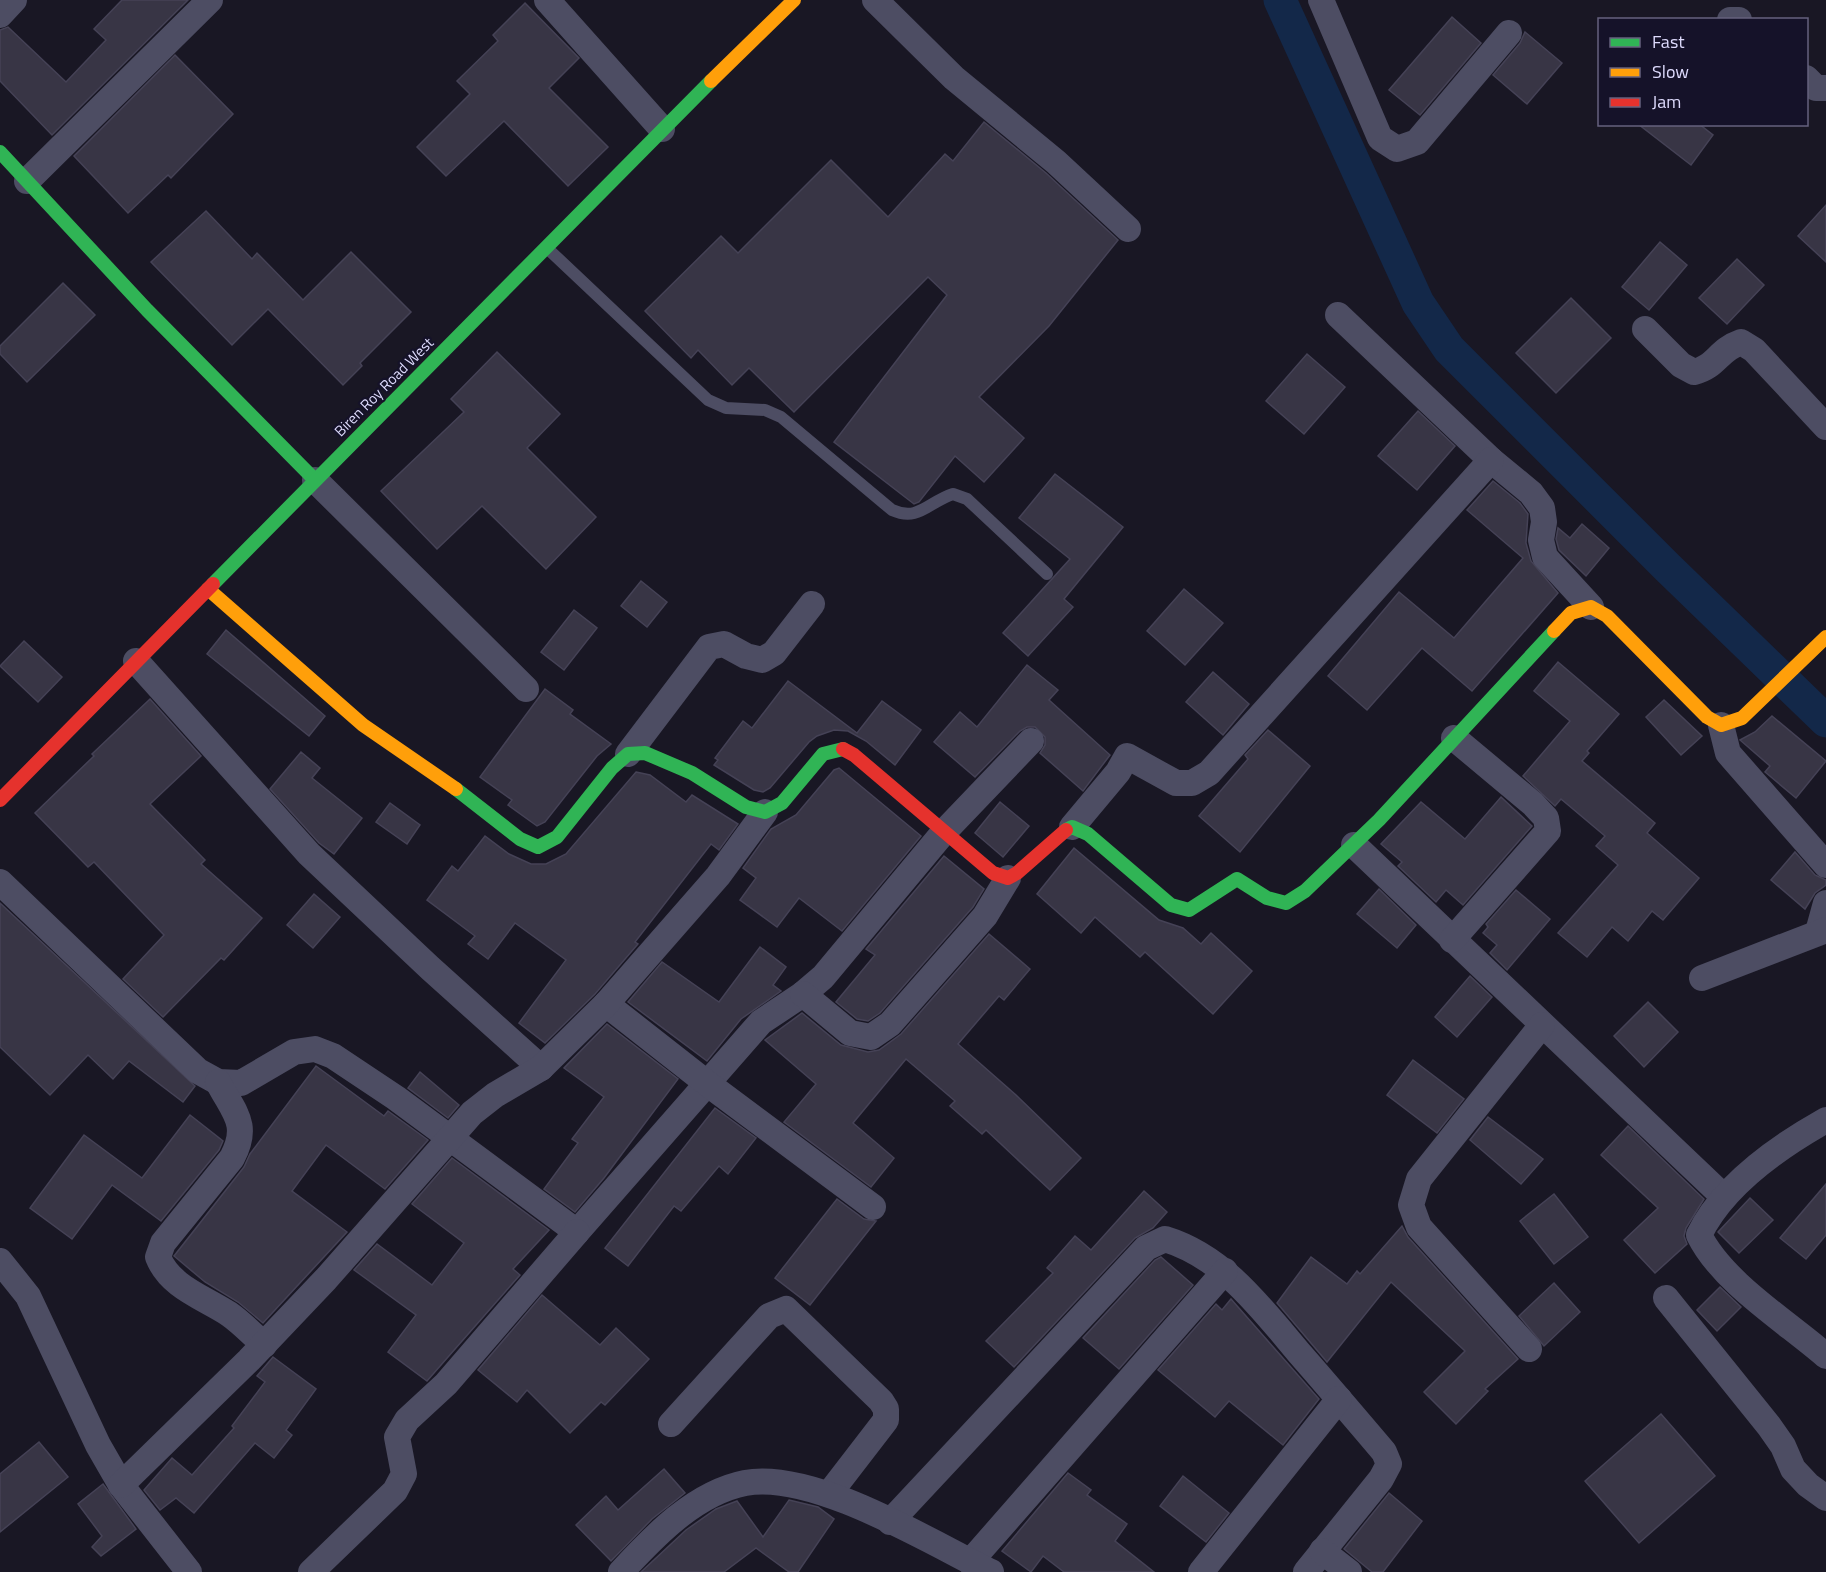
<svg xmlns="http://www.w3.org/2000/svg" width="1826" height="1572" font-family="'Titillium Web',sans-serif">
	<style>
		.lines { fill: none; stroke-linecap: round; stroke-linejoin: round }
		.canal { stroke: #132849; stroke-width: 33 }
		.building { fill: #383545; stroke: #454256; stroke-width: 1.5 }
		.lane { stroke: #4d4d63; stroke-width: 12 }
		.street { stroke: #4d4d63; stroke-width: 26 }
		.fast { stroke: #30b455; stroke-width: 14 }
		.slow { stroke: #ff9f0a; stroke-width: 14 }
		.jam { stroke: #e5322d; stroke-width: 14 }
		.labels { text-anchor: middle; stroke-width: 4.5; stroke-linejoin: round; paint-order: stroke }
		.street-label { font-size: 15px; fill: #dedbfd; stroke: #151229 }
	</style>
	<rect width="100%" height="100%" fill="#191724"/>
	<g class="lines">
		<polyline class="canal" points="1280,0 1418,303 1449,349 1667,567 1826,721"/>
	</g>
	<g class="building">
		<polygon points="122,0 188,0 52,135 0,81 0,30 8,27 66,82 106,40 94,29"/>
		<polygon points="525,3 579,58 549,88 608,147 568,186 504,121 446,176 417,147 470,94 457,81 498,41 493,35"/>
		<polygon points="1452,17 1481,43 1420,115 1389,90"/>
		<polygon points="1525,32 1562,63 1527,104 1493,75 1520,43"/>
		<polygon points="175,55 233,114 171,178 168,175 128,213 74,156"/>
		<polygon points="984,122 1046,173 1118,240 1049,326 979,397 1024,438 984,482 955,456 919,502 914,504 834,442 947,295 928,277 794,412 749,368 732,385 698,350 691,358 645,311 721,236 738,253 831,160 888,217 945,154 953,161"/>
		<polygon points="1638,124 1699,124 1713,135 1691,165"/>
		<polygon points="1826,205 1826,262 1798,236"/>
		<polygon points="206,211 252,259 257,253 303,300 351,252 411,312 360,363 362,366 343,385 268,309 232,345 151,262"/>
		<polygon points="1660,242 1687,265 1649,310 1622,287"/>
		<polygon points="1737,259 1764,285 1727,324 1699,298"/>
		<polygon points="63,283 95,315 27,382 0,354 0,346"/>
		<polygon points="1571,298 1611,338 1556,393 1516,353"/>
		<polygon points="497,352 560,414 527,448 596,517 546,569 482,506 437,549 381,491 464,412 451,399"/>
		<polygon points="1307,354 1345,387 1304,434 1266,401"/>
		<polygon points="1418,411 1455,446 1417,490 1378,456"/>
		<polygon points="1055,474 1123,527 1064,599 1073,607 1028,656 1003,633 1070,559 1019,518"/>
		<polygon points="1493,481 1520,503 1528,514 1526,543 1531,561 1558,593 1472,691 1422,648 1367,710 1328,676 1399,592 1454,638 1523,558 1467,510"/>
		<polygon points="1582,524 1609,548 1586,576 1559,550 1556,539 1558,528 1570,538"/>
		<polygon points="641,581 667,602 647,627 621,606"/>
		<polygon points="1184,589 1223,623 1185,665 1147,631"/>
		<polygon points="574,610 597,628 564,670 541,652"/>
		<polygon points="226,630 325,716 309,736 207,654"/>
		<polygon points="24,641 62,677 38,702 0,666"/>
		<polygon points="1558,662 1619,714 1587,751 1589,753 1582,761 1655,823 1647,833 1699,878 1663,920 1652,911 1628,941 1612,927 1587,957 1558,933 1618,865 1596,846 1605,836 1561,799 1555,806 1523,776 1570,721 1534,691"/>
		<polygon points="1027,665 1058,690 1049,700 1110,755 1083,791 1040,753 1045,745 1045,737 1035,727 1027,727 1020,731 975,777 934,742 960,712 977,727"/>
		<polygon points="1213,672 1249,704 1223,735 1186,702"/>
		<polygon points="788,681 857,733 882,701 921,730 895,765 866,741 848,731 834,730 817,736 809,742 770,788 763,792 754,790 714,765 718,760 715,758 743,721 752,728"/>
		<polygon points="545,689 573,710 570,714 611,744 597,756 545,822 537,826 508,805 512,800 480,777"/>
		<polygon points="150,699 201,756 150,804 205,860 201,864 262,918 224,960 221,958 163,1017 123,979 164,935 94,862 88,867 35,813 94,756 92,754"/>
		<polygon points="1664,700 1702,736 1681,755 1646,717"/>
		<polygon points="1772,716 1826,761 1796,798 1765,772 1770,766 1740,740 1755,732"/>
		<polygon points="1268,730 1310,766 1240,852 1199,816 1248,759 1245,755"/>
		<polygon points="301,752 320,768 312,778 362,818 334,854 319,843 270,789"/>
		<polygon points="839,768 921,836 842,931 799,898 777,927 740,900 756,878 743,868 771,829 796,815 834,770"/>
		<polygon points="636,772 650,775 686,802 692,795 738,824 719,850 711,844 635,942 638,944 595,994 545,1043 519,1023 566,960 515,923 488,959 468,944 475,936 427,900 452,866 458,871 485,836 509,854 531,864 546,864 566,854"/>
		<polygon points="1501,797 1532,826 1463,905 1446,890 1436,902 1398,866 1402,862 1381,844 1421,802 1465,839"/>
		<polygon points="1000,802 1029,826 1003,857 975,833"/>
		<polygon points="390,803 420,825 407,844 376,822"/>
		<polygon points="1074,848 1159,920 1183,928 1201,944 1211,933 1252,971 1213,1014 1145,952 1140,957 1095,917 1081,933 1037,894"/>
		<polygon points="1795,852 1815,875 1826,880 1826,885 1815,893 1805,909 1771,880"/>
		<polygon points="944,856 984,889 973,907 880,1013 868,1021 857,1019 836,1002 875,955 866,949"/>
		<polygon points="1379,889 1416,925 1397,948 1357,914"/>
		<polygon points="1516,890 1550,919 1507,970 1490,953 1497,945 1483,933 1488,927 1486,924"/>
		<polygon points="314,894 340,917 313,948 287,925"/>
		<polygon points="0,903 195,1086 183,1102 129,1061 113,1079 88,1055 50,1095 0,1047"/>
		<polygon points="989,934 1030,969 1004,1000 999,996 958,1044 1016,1095 1081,1158 1050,1190 986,1130 982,1134 950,1106 955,1101 906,1059 853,1123 894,1158 871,1187 784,1122 816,1084 765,1040 802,1013 841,1045 868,1052 879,1050 901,1034"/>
		<polygon points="760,947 786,967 773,985 781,991 741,1019 707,1061 628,1002 662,962 719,1002"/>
		<polygon points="1470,976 1492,997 1457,1037 1435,1017"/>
		<polygon points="1648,1002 1678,1032 1644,1067 1614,1036"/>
		<polygon points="607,1024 678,1079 604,1178 575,1212 544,1189 578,1143 572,1139 604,1097 564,1068"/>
		<polygon points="1413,1060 1464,1099 1437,1133 1387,1095"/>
		<polygon points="316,1066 384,1116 388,1111 428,1140 385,1189 326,1145 292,1191 347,1232 263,1323 238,1302 205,1282 174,1256 244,1167 250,1154"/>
		<polygon points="420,1072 459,1105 448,1118 408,1088"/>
		<polygon points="715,1108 756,1138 728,1174 719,1166 681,1211 674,1206 628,1266 605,1248"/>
		<polygon points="190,1115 223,1141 219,1150 161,1221 112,1185 72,1239 30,1208 84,1135 142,1178"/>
		<polygon points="1488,1117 1543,1159 1521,1184 1470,1140"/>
		<polygon points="1628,1126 1704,1199 1686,1228 1684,1236 1687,1244 1655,1273 1624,1240 1658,1208 1601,1155"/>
		<polygon points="452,1158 549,1230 513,1269 520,1275 427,1381 388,1352 416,1315 354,1270 377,1244 432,1285 464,1243 412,1204"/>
		<polygon points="1826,1184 1826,1235 1806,1259 1780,1238"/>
		<polygon points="1144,1191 1167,1212 1153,1228 1135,1238 1014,1367 986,1341 1053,1273 1047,1268 1075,1236 1091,1250"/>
		<polygon points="1554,1194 1588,1237 1554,1264 1520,1221"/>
		<polygon points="1750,1198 1773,1220 1739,1253 1718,1232"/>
		<polygon points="837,1199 864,1219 876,1221 810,1305 775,1278"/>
		<polygon points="1402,1226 1408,1237 1518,1359 1485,1389 1488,1391 1456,1424 1424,1392 1465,1351 1391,1282 1327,1362 1277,1303 1311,1257 1347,1284 1357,1271 1360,1274"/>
		<polygon points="1161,1257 1193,1285 1119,1369 1083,1338 1155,1260"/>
		<polygon points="1554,1283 1580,1312 1544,1346 1519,1316"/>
		<polygon points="1720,1287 1741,1307 1717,1331 1697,1310"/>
		<polygon points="542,1295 600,1345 616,1328 649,1359 605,1405 601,1402 570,1433 527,1390 517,1402 478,1370"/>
		<polygon points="1231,1299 1319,1399 1283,1445 1229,1401 1215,1417 1158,1370 1216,1304 1222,1310"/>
		<polygon points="273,1357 316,1389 286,1430 292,1435 274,1458 255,1443 194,1513 176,1498 160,1510 144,1490 172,1458 192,1475 234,1428 232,1426 265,1382 257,1376"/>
		<polygon points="1661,1414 1715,1476 1639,1543 1585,1481"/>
		<polygon points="39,1442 68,1477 0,1532 0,1474"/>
		<polygon points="664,1469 685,1493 652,1519 611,1561 576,1525 606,1496 618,1510"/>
		<polygon points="1068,1473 1091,1490 1087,1495 1127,1524 1115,1541 1154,1572 1064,1572 1043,1556 1031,1572 1002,1551"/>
		<polygon points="1183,1476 1229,1513 1206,1542 1160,1506"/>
		<polygon points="103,1484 136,1529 101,1556 92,1547 102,1536 78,1504"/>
		<polygon points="1389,1493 1422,1521 1383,1572 1372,1572 1344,1549"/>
		<polygon points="789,1500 818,1507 834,1519 798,1572 789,1572 756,1548 724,1572 641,1572 686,1530 716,1509 737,1501 763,1537"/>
	</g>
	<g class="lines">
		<path class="lane" d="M 548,249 L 708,400 L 726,408 L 765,410 L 781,417 L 892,510 C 919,522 928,502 953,494 L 967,499 L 1047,574"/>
		<g class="street">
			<polyline points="547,0 662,129"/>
			<polyline points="875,0 954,78 1056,162 1128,229"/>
			<polyline points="1321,0 1380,138 1397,149 1417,142 1509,33"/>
			<polyline points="0,15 14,0"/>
			<polyline points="1730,20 1739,20"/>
			<polyline points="1806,78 1816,88 1826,88"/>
			<polyline points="27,181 210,0"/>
			<polyline points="1338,315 1491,460 1531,493 1542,508 1544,522 1541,540 1545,557 1591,607"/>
			<path d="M 1645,329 L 1681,365 L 1694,372 C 1716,367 1718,350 1741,342 L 1754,350 L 1826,427"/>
			<polyline points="315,480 526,689"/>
			<polyline points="136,661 309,854 430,968 541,1068"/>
			<polyline points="1721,725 1728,753 1826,865"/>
			<polyline points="628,754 709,647 724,644 746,656 762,660 774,653 812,604"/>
			<polyline points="1072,827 1118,772 1127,756 1176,783 1192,783 1209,773 1491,460"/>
			<polyline points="1354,845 1724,1197"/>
			<polyline points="0,882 198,1071 218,1082 241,1083 294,1052 315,1049 333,1056 396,1098 577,1232 761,1022 803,994 823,977 943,833 1031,741"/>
			<polyline points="1818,932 1826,903"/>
			<polyline points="1452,940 1548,831 1546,818 1533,804 1454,738"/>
			<polyline points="1702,978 1826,930"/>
			<polyline points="803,994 850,1033 871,1037 890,1024 985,916 1008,878"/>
			<polyline points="606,1004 708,1084 873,1207"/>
			<path d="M 218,1082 C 234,1113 250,1124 232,1158 L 163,1243 L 158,1257 C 170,1287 203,1297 229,1314 C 242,1323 253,1335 264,1345"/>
			<path d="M 1826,1120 C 1778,1147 1723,1185 1699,1235 C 1722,1282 1787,1322 1826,1356"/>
			<polyline points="0,1261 28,1296 98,1445 121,1485 189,1572"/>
			<polyline points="1666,1298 1769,1426 1783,1446 1793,1469 1808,1485 1826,1498"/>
			<polyline points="1529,1349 1419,1227 1411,1205 1419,1179 1542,1025"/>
			<polyline points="671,1424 769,1316 786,1309 881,1401 886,1409 886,1420 829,1494"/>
			<polyline points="121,1485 249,1360 326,1279 472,1113 495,1095 541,1068 606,1004 718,876 765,812"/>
			<path d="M 890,1522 L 1146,1248 L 1165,1239 C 1224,1257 1261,1308 1300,1354 C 1328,1386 1356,1419 1384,1452 L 1389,1464 L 1381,1479 L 1306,1572"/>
			<polyline points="1322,1551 1349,1572"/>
			<polyline points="970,1562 1225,1271"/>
			<polyline points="311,1572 395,1491 404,1474 397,1437 407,1420 446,1384 577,1232"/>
			<path d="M 621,1572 C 654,1536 695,1493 745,1483 C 813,1470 930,1542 991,1572"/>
			<polyline points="1201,1572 1339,1399"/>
		</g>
		<g class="fast">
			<polyline points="0,152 147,310 315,480"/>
			<polyline points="213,584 711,81"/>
			<polyline points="456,789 520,839 538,847 557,837 612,768 628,754 645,753 692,773 746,807 765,812 782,803 823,754 843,749"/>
			<polyline points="1066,830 1072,827 1088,834 1171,905 1189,910 1237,879 1267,898 1286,903 1305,891 1379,820 1554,631"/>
		</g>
		<g class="slow">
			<polyline points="711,81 794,0"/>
			<polyline points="208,589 363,725 456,789"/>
			<polyline points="1554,631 1571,613 1591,607 1607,616 1707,717 1721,725 1742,718 1826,637"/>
		</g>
		<g class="jam">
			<polyline points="843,749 854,755 993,873 1008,878 1017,873 1066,830"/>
			<polyline points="0,800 213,584"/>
		</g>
	</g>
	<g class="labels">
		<g class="street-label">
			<text transform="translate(384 387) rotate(-45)" y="5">Biren Roy Road West</text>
		</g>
	</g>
	<rect x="1598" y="18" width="210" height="108" fill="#151229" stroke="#65627e" stroke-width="1.5"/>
	<rect x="1610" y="38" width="30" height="9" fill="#30b455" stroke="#65627e" stroke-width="1.5"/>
	<text x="1652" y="48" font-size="18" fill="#dedbfd">Fast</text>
	<rect x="1610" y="68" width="30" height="9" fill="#ff9f0a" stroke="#65627e" stroke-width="1.5"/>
	<text x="1652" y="78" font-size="18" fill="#dedbfd">Slow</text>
	<rect x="1610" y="98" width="30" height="9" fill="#e5322d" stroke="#65627e" stroke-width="1.5"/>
	<text x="1652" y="108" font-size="18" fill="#dedbfd">Jam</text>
</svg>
